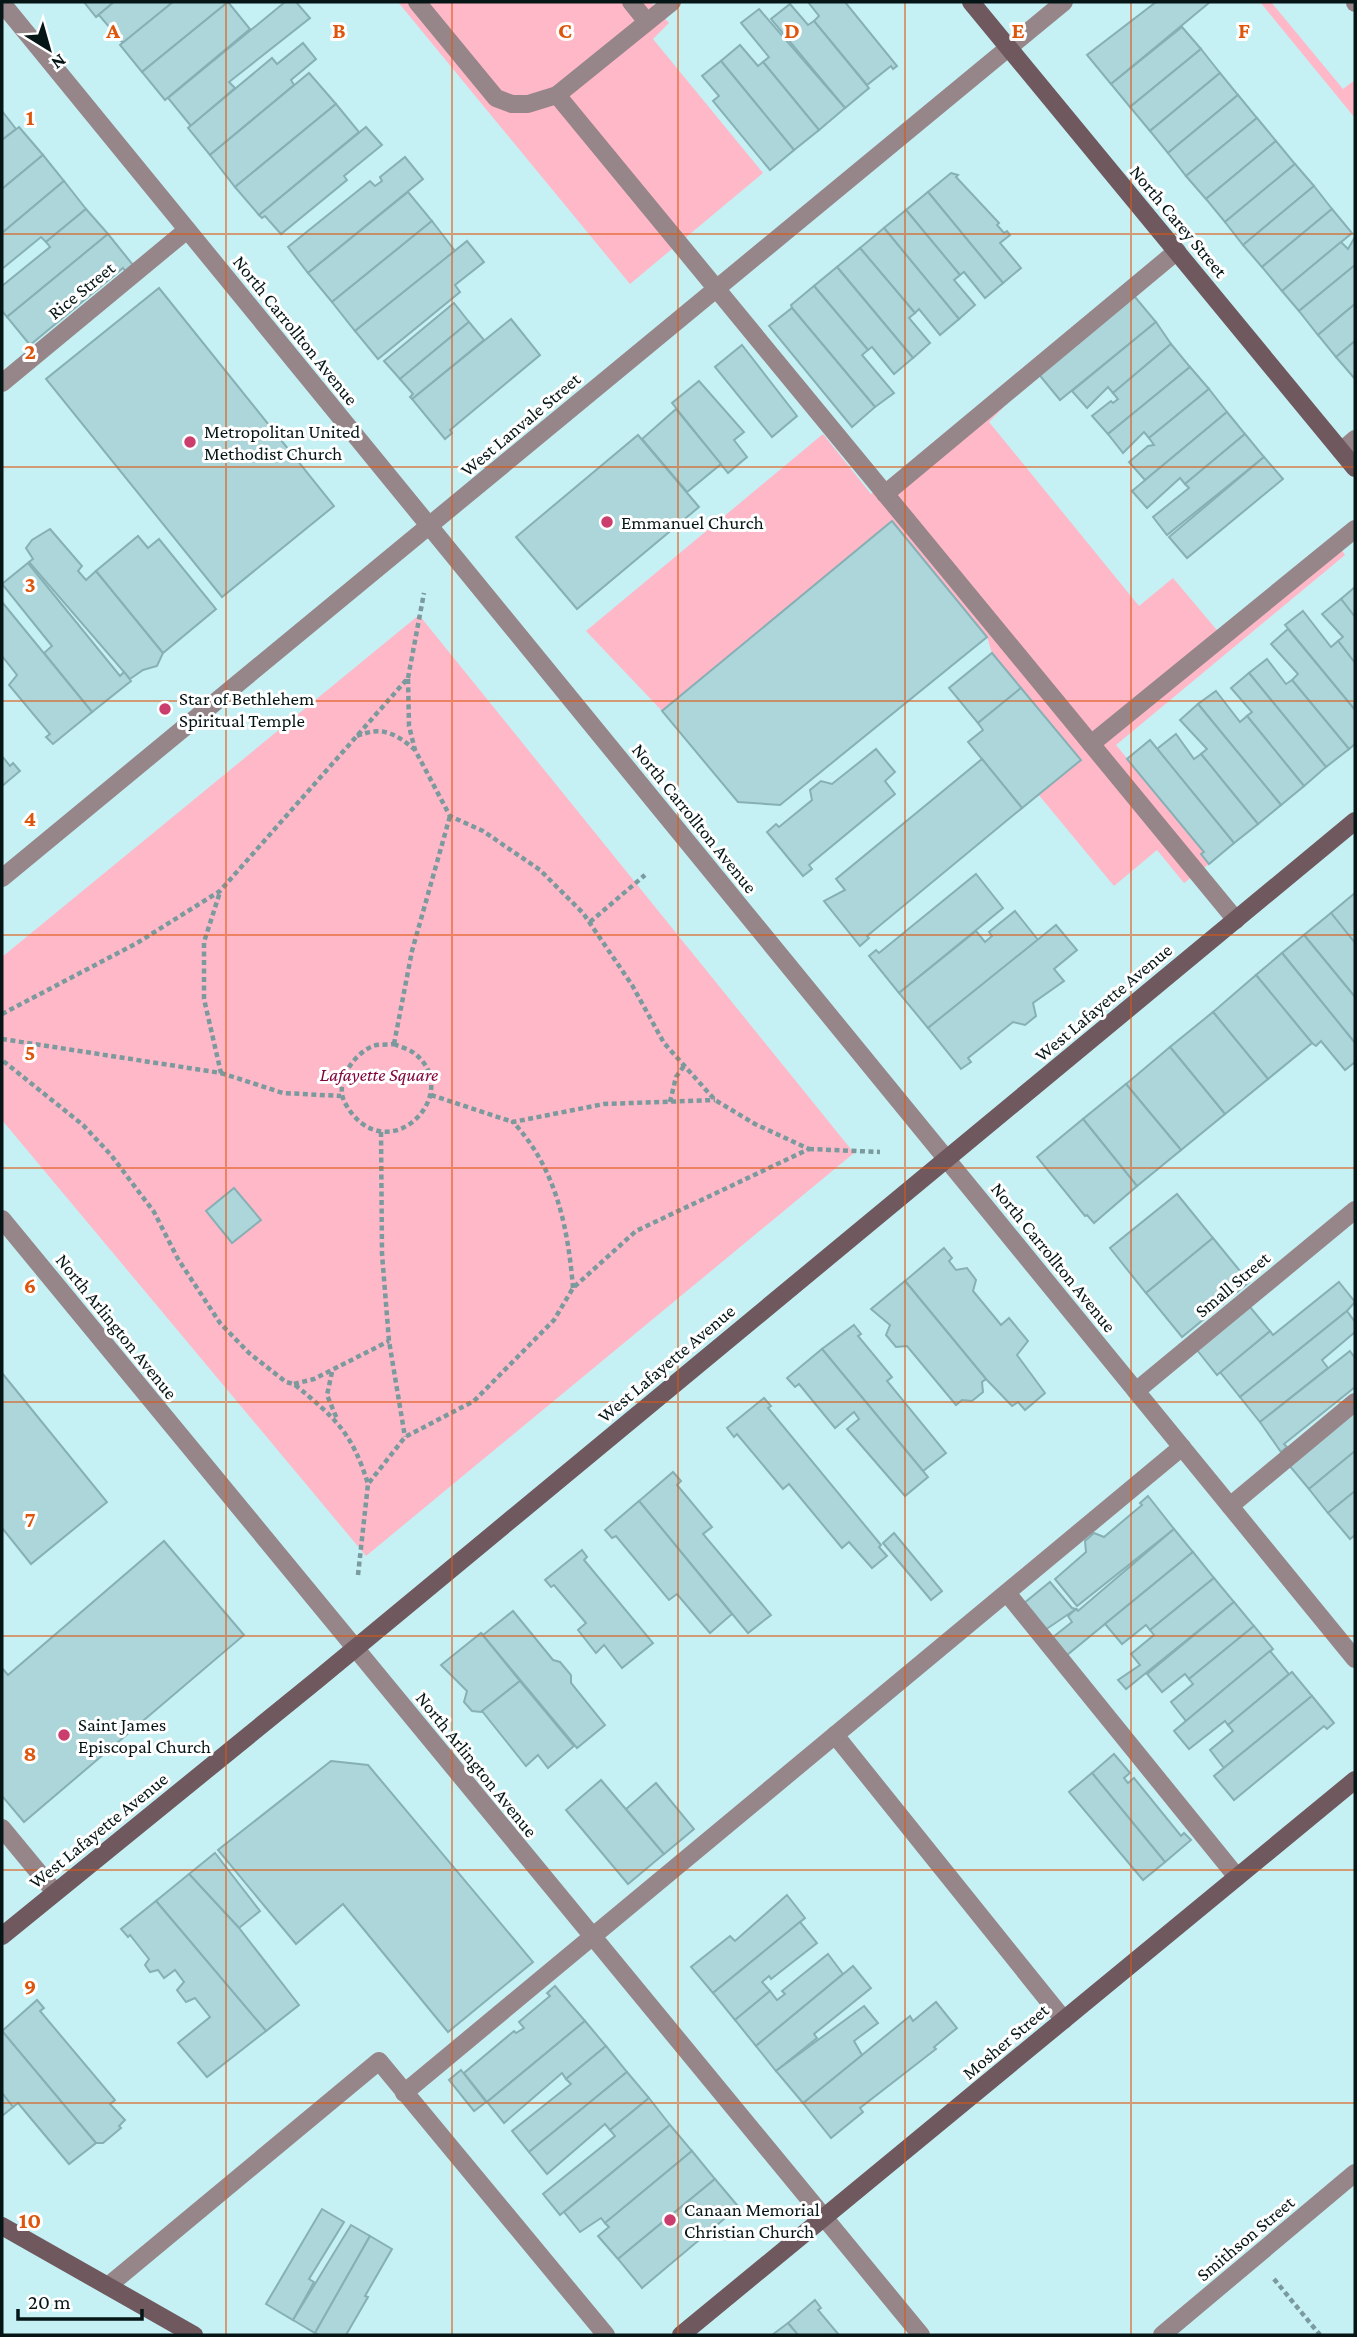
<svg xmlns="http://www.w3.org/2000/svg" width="1357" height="2337" font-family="'Crimson Pro',serif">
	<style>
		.green { fill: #feb8c8 }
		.building { fill: #acd6da; stroke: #86b0b4; stroke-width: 2 }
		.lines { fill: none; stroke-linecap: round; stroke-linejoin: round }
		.path { stroke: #7a9a9d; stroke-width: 4.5; stroke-dasharray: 5 3.5; stroke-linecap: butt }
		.lane { stroke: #968689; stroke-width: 18 }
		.street { stroke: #968689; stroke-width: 18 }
		.secondary { stroke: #6f595e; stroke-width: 18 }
		.grid { fill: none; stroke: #dd560d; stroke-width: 2; stroke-opacity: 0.55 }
		.poi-dot { fill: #ca3d6d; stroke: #fff; stroke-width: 2.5 }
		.labels { text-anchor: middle; stroke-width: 6; stroke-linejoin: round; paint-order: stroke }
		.street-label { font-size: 19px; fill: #061617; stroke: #fff }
		.poi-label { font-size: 19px; fill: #061617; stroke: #fff; text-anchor: start }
		.park-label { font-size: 19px; font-style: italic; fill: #82063c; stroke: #fff }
		.grid-label { font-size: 23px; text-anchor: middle; font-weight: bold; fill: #dd560d; stroke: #fff; stroke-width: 6; stroke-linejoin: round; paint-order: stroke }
	</style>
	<rect width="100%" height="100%" fill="#c5f0f4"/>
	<g class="green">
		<polygon points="398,2 651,2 669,23 653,39 763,173 630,284"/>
		<polygon points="1260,2 1271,2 1343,89 1355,80 1355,118"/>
		<polygon points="1124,285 989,422 1139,606 1173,578 1221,635 1336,541 1345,555 1116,745 1204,852 1202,855 1209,864 1184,883 1157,850 1114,886 1038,794 1080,759 992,653 987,637 892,521 662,711 586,631 823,434 871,494"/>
		<polygon points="419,615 854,1153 366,1556 2,1120 2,957"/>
	</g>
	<g class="building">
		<polygon points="84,2 114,2 96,17"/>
		<polygon points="114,2 173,2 123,43 99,15 96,17"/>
		<polygon points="173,2 228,2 142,72 120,45"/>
		<polygon points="228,2 250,29 165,100 142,72"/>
		<polygon points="285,2 296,2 310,18 229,82 235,88 191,126 168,98"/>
		<polygon points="808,2 845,2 897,66 893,69 891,66 867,85 814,21 819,16"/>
		<polygon points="1156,2 1210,2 1111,84 1087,55"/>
		<polygon points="790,4 808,25 814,21 869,88 845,108 771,19"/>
		<polygon points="759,9 845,108 819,130 763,62 769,57 741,23"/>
		<polygon points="1182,27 1201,49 1130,107 1111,84"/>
		<polygon points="303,43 316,59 291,80 294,85 210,155 188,128 272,58 277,64"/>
		<polygon points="740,45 758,66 763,62 819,130 794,150 721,61"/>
		<polygon points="1201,49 1220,73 1150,131 1130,107"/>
		<polygon points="721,61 794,150 770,170 713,101 719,96 702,76"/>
		<polygon points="309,73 336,104 235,187 210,155"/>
		<polygon points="1220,73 1238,95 1168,153 1150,131"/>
		<polygon points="1238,95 1257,118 1186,176 1168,153"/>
		<polygon points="336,104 359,132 259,215 235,187"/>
		<polygon points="2,111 16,129 2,140"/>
		<polygon points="1257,118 1276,141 1206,199 1186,176"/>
		<polygon points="19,127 43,155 2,189 2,140"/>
		<polygon points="366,127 382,145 344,176 347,180 281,234 265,216 262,218 259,215"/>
		<polygon points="1276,141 1295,164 1225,222 1206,199"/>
		<polygon points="43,155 64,181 2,233 2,189"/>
		<polygon points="405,157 423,179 308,273 288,247 370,181 375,186 382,181 380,177"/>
		<polygon points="1295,164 1314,186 1243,245 1225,222"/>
		<polygon points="951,173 958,175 956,177 999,223 997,225 1004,233 1007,231 1010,235 1000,243 1021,268 1003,283 928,192"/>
		<polygon points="64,181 86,209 46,242 41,237 2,269 2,233"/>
		<polygon points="1314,186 1332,209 1262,267 1243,245"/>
		<polygon points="408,192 432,221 332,302 308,273"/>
		<polygon points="928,192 1003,283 985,298 964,272 960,275 906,210"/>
		<polygon points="86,209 108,234 7,317 2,311 2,286 50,247 46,242"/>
		<polygon points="1332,209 1352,233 1282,291 1262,267"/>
		<polygon points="906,210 960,275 954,280 975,305 959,319 884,228"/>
		<polygon points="432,221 455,251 355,331 332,302"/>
		<polygon points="884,228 959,319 940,335 919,309 915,313 860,248"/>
		<polygon points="108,234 133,265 126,272 123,268 30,345 7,317"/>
		<polygon points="1355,237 1355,265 1299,311 1282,291 1341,242 1348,249"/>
		<polygon points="467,241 484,262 455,285 460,292 378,359 355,331"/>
		<polygon points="860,248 915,313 909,318 930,343 913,358 837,267"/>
		<polygon points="1355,265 1355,304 1318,335 1299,311"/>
		<polygon points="837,267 913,358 894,374 872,347 868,350 814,286"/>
		<polygon points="814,286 868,350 862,355 894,393 875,407 792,308 791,305"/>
		<polygon points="159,288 334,506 222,597 46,379"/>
		<polygon points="1130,291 1156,322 1060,400 1037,372"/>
		<polygon points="454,303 469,322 400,379 384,361"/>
		<polygon points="1355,304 1355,341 1336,357 1318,335"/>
		<polygon points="792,308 875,407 852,427 769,326"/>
		<polygon points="511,319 540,355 450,430 452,433 445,439 412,399"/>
		<polygon points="469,322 484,340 412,399 410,397 413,394 400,379"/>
		<polygon points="1156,322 1171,344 1113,393 1108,387 1087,408 1072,391"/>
		<polygon points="1355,341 1355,379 1336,357"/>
		<polygon points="1171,344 1190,367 1108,434 1092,416 1111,401 1113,403 1118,399 1113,393"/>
		<polygon points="742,345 797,416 772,437 715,367"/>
		<polygon points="1190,367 1209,389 1149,438 1144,432 1123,453 1108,434"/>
		<polygon points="699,381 744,432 734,440 747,457 728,473 672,403"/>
		<polygon points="1209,389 1227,412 1145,480 1129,462 1148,446 1154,445 1149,438"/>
		<polygon points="676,409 721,464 687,492 642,439"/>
		<polygon points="1227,412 1245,434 1185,484 1180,478 1147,508 1132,491"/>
		<polygon points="1245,434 1264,457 1167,535 1153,517 1189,488 1185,484"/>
		<polygon points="638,435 699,507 577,609 516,537"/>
		<polygon points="1264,457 1283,479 1187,558 1169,537"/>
		<polygon points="892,521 987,637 780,805 738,802 662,711"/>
		<polygon points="50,529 82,566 78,571 86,580 96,571 163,653 157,666 143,670 130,679 29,562 33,559 26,548 32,540"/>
		<polygon points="138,536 148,548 159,539 216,609 163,653 96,571"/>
		<polygon points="28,563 120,676 124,672 131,681 92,712 44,653 52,646 2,584"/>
		<polygon points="1355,587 1355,617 1341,599"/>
		<polygon points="1341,599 1355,617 1355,663 1338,641 1343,637 1322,614"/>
		<polygon points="2,602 92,712 53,744 46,737 50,734 9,685 17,675 2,656"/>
		<polygon points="1303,611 1331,647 1338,641 1355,663 1355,710 1285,625"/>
		<polygon points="1288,629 1355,710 1355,744 1349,749 1292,680 1298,674 1271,644"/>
		<polygon points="992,653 1021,688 978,723 949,688"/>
		<polygon points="1267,659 1286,684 1292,680 1349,749 1326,767 1249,673"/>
		<polygon points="1249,673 1326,767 1304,786 1247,716 1252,712 1231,688"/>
		<polygon points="1021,688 1081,760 1022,808 968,742 983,730 978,723"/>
		<polygon points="1216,691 1240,722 1247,716 1304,786 1281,805 1198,704"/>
		<polygon points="1198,704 1281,805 1258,824 1201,754 1207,749 1180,720"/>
		<polygon points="1176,734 1194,759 1201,754 1258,824 1234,843 1157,749"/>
		<polygon points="1150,740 1234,843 1209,864 1201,854 1204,852 1127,759"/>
		<polygon points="876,749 895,772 885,781 895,794 809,865 812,869 803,876 767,832 776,824 779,827 812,800 810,790 821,781 832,784"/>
		<polygon points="2,756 10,766 13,763 20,771 2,786"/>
		<polygon points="982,759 1022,808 867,936 869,938 860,946 824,901 845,890 836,879"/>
		<polygon points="976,874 1003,908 899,993 869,956 876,950 879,953"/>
		<polygon points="1355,893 1355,943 1331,913"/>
		<polygon points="1015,911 1038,940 928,1028 899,993 976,931 985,942 992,936 989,932"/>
		<polygon points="1331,913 1355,943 1355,997 1304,935"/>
		<polygon points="1056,925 1077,950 1054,969 1064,981 1033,1003 1036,1016 1025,1025 1013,1022 968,1058 971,1062 961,1069 928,1028"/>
		<polygon points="1304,935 1355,997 1355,1043 1282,953"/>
		<polygon points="1282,953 1355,1043 1355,1062 1345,1070 1321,1041 1316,1046 1312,1043 1256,975"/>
		<polygon points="1256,975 1312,1043 1268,1079 1213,1012"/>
		<polygon points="1213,1012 1268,1079 1225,1114 1170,1047"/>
		<polygon points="1170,1047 1225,1114 1181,1150 1126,1084"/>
		<polygon points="1126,1084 1181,1150 1137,1186 1083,1119"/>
		<polygon points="1083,1119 1137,1186 1094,1223 1087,1215 1085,1216 1037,1157"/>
		<polygon points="234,1188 261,1220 232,1243 206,1211"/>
		<polygon points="1177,1194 1213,1238 1146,1293 1110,1248"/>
		<polygon points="1213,1238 1249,1282 1182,1337 1146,1293"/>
		<polygon points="944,1248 952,1258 949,1261 956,1270 967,1268 976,1280 973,1291 1001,1325 1009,1318 1028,1341 1017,1355 1045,1393 1025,1410 1018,1402 1012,1406 986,1379 905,1281"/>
		<polygon points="905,1281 986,1379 982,1382 983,1392 972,1401 962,1400 956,1405 907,1346 896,1347 886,1335 890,1325 871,1309"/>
		<polygon points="1339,1282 1355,1302 1347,1311 1240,1397 1220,1372 1270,1331 1273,1335"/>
		<polygon points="1250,1307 1270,1331 1217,1375 1197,1350"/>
		<polygon points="1347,1311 1355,1322 1355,1332 1322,1360 1328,1368 1260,1422 1240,1397"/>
		<polygon points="854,1325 861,1334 858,1336 892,1377 887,1381 946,1453 923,1471 822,1349"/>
		<polygon points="822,1349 928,1477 905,1496 847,1429 859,1419 854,1412 835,1428 799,1384 795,1387 787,1378"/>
		<polygon points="1350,1351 1355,1358 1355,1387 1284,1444 1287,1447 1281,1452 1260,1422"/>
		<polygon points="2,1373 107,1502 31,1564 2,1528"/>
		<polygon points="764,1398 771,1406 768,1408 881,1545 879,1547 887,1556 872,1568 849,1542 842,1548 789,1484 783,1489 737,1434 734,1437 727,1428"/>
		<polygon points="1355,1409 1355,1451 1309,1489 1288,1464"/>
		<polygon points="1355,1451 1355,1491 1328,1513 1309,1489"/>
		<polygon points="673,1472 681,1481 677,1485 712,1527 703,1534 771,1615 748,1633 639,1501"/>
		<polygon points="1355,1491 1355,1535 1350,1539 1328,1513"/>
		<polygon points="1148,1496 1174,1529 1077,1606 1055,1579 1086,1552 1085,1541 1094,1533 1104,1537 1142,1505 1140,1503"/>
		<polygon points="639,1501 732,1614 710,1633 677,1594 669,1600 616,1536 612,1538 605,1530"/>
		<polygon points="1174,1529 1193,1552 1067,1655 1052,1638 1072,1622 1068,1616 1076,1609 1078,1611"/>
		<polygon points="894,1533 942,1591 931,1600 883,1543"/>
		<polygon points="164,1541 244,1635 24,1822 2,1796 2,1668 8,1675"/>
		<polygon points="582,1550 587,1557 584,1560 653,1643 622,1668 604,1645 596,1653 578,1630 586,1623 554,1585 551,1587 545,1580"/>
		<polygon points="1193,1552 1214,1578 1150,1630 1146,1625 1122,1644 1105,1624"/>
		<polygon points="1214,1578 1234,1602 1126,1689 1118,1680 1140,1665 1131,1654 1154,1635 1150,1630"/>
		<polygon points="1050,1582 1072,1608 1076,1609 1045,1630 1023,1604"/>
		<polygon points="1234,1602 1254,1626 1189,1679 1185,1674 1162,1692 1147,1674"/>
		<polygon points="513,1611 553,1660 560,1662 571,1675 571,1683 605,1725 577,1748 481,1633 483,1635"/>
		<polygon points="1254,1626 1273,1649 1186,1721 1171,1702 1193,1684 1189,1679"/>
		<polygon points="481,1633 520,1681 481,1712 472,1711 464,1702 467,1691 441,1665"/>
		<polygon points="1270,1651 1289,1674 1228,1725 1225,1721 1189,1749 1174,1731"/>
		<polygon points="1292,1672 1312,1696 1224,1768 1210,1750 1233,1731 1228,1725"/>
		<polygon points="520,1681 574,1746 548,1768 538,1755 526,1766 482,1711"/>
		<polygon points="1312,1696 1334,1723 1327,1729 1324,1726 1234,1800 1214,1776"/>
		<polygon points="1114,1754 1130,1773 1124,1778 1128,1783 1134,1778 1181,1836 1184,1833 1191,1840 1165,1862 1092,1773"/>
		<polygon points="331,1761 368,1765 533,1962 448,2032 343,1904 296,1944 218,1850"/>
		<polygon points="1092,1773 1165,1862 1143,1880 1069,1792"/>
		<polygon points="601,1780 664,1854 628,1884 566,1810"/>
		<polygon points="656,1783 694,1829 664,1854 626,1809"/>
		<polygon points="215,1853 260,1911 239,1928 189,1874"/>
		<polygon points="189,1874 239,1928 299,2005 266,2031 156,1901"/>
		<polygon points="787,1895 805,1918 713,1993 691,1967 730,1936 735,1941"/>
		<polygon points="156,1901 266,2031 207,2077 178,2043 210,2017 195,1998 186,2002 177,1990 184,1982 175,1970 164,1978 158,1970 150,1972 145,1965 149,1959 130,1935 128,1937 121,1929"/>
		<polygon points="800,1922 817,1943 771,1979 769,1976 762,1982 770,1991 735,2020 713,1993"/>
		<polygon points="828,1954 843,1974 756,2046 735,2020 770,1991 777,2000 785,1994 782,1991"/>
		<polygon points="853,1966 871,1988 814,2034 817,2038 776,2071 756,2046"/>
		<polygon points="555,1986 585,2021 487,2102 464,2073 514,2031 516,2033 524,2028 519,2022 550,1996 547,1993"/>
		<polygon points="37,2000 44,2008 40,2011 115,2100 110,2104 125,2120 119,2126 121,2128 103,2143 96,2143 2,2031"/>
		<polygon points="936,2002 957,2028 934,2047 936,2049 860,2108 863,2112 831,2138 803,2103 910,2016 913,2021"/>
		<polygon points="864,2006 878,2023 854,2041 862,2055 803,2103 776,2071"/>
		<polygon points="585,2021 606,2046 566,2079 562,2073 504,2123 487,2102"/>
		<polygon points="2,2031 96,2143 69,2164 18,2103 13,2107 2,2093"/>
		<polygon points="606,2046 627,2072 529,2152 512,2131 571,2084 566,2079"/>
		<polygon points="461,2070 486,2102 474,2111 449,2080"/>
		<polygon points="627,2072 649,2098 610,2130 605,2124 547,2174 529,2152"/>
		<polygon points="2,2093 13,2107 2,2116"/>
		<polygon points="649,2098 670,2125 560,2215 543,2194 615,2136 610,2130"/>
		<polygon points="670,2125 692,2151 605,2223 601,2218 580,2232 564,2212"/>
		<polygon points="692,2151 715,2179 618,2259 598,2236 609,2227 605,2223"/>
		<polygon points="715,2179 742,2211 734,2218 730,2214 642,2288 618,2259"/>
		<polygon points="322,2209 344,2222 309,2279 314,2282 293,2320 266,2304"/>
		<polygon points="351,2225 370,2236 315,2333 293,2320"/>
		<polygon points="370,2236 392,2249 365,2296 368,2297 346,2335 319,2335 315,2333"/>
		<polygon points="815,2300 821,2308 818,2310 839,2335 798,2335 788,2323"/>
		<polygon points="788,2323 798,2335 772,2335"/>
	</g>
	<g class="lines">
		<g class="path">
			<polyline points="408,678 424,593"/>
			<path d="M 357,736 C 382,726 395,733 414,749"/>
			<polyline points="590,922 645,875"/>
			<path d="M 2,1014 L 137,943 L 220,891 L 408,678 L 409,726 L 415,750 L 450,816 L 483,831 L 540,870 L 583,913 L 632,985 L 664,1043 L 715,1100 L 755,1124 L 809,1149 L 636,1231 L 573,1288 L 554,1320 L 474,1401 L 405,1437 L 368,1484 C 352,1432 335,1418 294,1384 L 286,1382 L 249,1353 L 220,1323 L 178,1259 L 154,1212 L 111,1155 L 83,1125 L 2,1060"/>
			<polyline points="2,1039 221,1073 204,999 204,942 220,892"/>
			<path d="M 394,1044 C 400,1047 409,1049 414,1053 C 467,1094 385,1175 345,1103 C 334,1083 353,1054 373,1046 C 379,1044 387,1045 394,1044 Z"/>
			<polyline points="394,1044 412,951 450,816"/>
			<polyline points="221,1073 283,1093 341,1096"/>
			<polyline points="431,1095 513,1122"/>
			<polyline points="670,1102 676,1077 684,1066"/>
			<polyline points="381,1132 382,1254 389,1341 405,1437"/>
			<polyline points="809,1149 880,1152"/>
			<path d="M 573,1288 C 568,1227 556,1168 513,1122 L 604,1104 L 715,1100"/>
			<polyline points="332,1372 327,1395 337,1419"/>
			<polyline points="294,1384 314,1379 389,1341"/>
			<polyline points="358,1575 368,1484"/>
			<polyline points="1274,2279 1320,2335"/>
		</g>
		<g class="lane">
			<polyline points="417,2 496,98 512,104 528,104 557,95 672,2"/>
			<polyline points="631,2 647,22"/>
			<polyline points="1355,2 1355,3"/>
			<polyline points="557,95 1236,920"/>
			<polyline points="2,383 187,230"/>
			<polyline points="1341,451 1355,439"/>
			<polyline points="885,494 1177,251"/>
			<polyline points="1091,744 1355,529"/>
			<polyline points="1136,1391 1355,1210"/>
			<polyline points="1230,1506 1355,1402"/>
			<polyline points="1007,1593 1237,1877"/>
			<polyline points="835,1735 1064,2020"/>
			<polyline points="2,1828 54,1891"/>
			<polyline points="404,2093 1182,1447"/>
			<polyline points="108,2286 379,2061 606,2335"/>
		</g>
		<g class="street">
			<polyline points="2,3 1355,1659"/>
			<polyline points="2,878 1064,2"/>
			<polyline points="2,1219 921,2335"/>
			<polyline points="1162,2335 1355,2173"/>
		</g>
		<g class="secondary">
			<polyline points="971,2 1355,468"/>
			<polyline points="2,1936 317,1680 1355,821"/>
			<polyline points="2,2226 194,2335"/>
			<polyline points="681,2335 1355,1780"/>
		</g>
	</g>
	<path class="grid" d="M 226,2 L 226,2335M 452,2 L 452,2335M 678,2 L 678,2335M 905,2 L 905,2335M 1131,2 L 1131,2335M 2,234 L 1355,234M 2,467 L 1355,467M 2,701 L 1355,701M 2,935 L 1355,935M 2,1168 L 1355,1168M 2,1402 L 1355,1402M 2,1636 L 1355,1636M 2,1870 L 1355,1870M 2,2103 L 1355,2103"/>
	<g class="poi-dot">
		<circle cx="190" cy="442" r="7"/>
		<circle cx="607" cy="522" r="7"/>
		<circle cx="165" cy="709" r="7"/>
		<circle cx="64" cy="1735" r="7"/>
		<circle cx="670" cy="2220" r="7"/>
	</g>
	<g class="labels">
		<g class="street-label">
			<text transform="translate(1179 221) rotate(50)" y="7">North Carey Street</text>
			<text transform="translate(81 290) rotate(-39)" y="7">Rice Street</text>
			<text transform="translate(296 330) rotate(51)" y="7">North Carrollton Avenue</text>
			<text transform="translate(520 424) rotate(-40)" y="7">West Lanvale Street</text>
			<text transform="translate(695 818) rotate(51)" y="7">North Carrollton Avenue</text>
			<text transform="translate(1103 1002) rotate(-40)" y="7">West Lafayette Avenue</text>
			<text transform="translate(1054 1257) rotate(51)" y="7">North Carrollton Avenue</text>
			<text transform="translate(1232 1284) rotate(-40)" y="7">Small Street</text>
			<text transform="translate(117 1326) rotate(51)" y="7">North Arlington Avenue</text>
			<text transform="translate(666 1363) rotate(-40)" y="7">West Lafayette Avenue</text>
			<text transform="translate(477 1764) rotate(51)" y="7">North Arlington Avenue</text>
			<text transform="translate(98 1830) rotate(-39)" y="7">West Lafayette Avenue</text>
			<text transform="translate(1005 2041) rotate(-40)" y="7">Mosher Street</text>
			<text transform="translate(1245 2238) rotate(-40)" y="7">Smithson Street</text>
		</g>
		<g class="poi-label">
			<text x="204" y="438">Metropolitan United<tspan x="204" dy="22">Methodist Church</tspan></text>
			<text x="621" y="529">Emmanuel Church</text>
			<text x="179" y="705">Star of Bethlehem<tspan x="179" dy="22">Spiritual Temple</tspan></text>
			<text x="78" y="1731">Saint James<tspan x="78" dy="22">Episcopal Church</tspan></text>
			<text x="684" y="2216">Canaan Memorial<tspan x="684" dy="22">Christian Church</tspan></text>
		</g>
		<g class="park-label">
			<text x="379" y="1081">Lafayette Square</text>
		</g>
	</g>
	<g class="grid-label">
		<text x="113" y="38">A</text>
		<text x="339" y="38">B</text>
		<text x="565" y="38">C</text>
		<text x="792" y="38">D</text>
		<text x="1018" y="38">E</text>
		<text x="1244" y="38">F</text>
		<text x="30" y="125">1</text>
		<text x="30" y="359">2</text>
		<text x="30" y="592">3</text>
		<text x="30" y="826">4</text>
		<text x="30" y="1060">5</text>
		<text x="30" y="1293">6</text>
		<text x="30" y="1527">7</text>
		<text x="30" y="1761">8</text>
		<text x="30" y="1994">9</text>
		<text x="30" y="2228">10</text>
	</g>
	<rect width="1357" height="2337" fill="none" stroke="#061617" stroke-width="7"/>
	<g transform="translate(49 49) rotate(143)" stroke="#ffffff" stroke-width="5" paint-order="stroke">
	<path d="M0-5L12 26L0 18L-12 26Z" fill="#061617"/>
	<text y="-10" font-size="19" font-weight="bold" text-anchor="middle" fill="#061617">N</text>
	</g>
	<path d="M18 2309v10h124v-10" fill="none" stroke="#061617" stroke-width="3.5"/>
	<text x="28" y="2309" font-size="21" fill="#061617" stroke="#ffffff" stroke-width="5" paint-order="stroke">20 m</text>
</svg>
